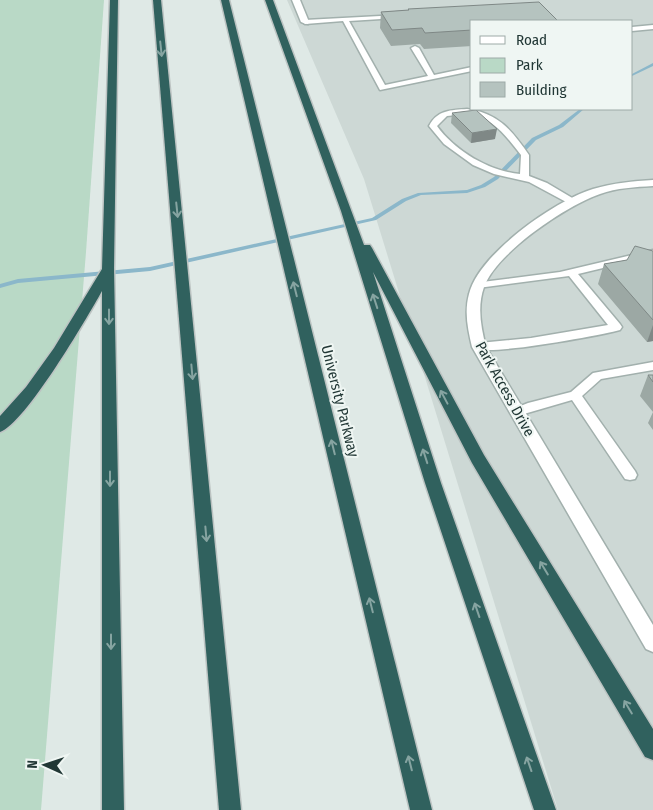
<svg xmlns="http://www.w3.org/2000/svg" width="653" height="810" font-family="'Fira Sans Condensed',sans-serif">
	<style>
		.built { fill: #cdd8d5; fill-rule: evenodd }
		.green { fill: #b9d9c6 }
		.lines { fill: none; stroke-linecap: round; stroke-linejoin: round }
		.stream { fill: #8bb7ca; fill-rule: evenodd }
		.service-casing { stroke: #a2b0ad; stroke-width: 3 }
		.minor-casing { stroke: #a2b0ad; stroke-width: 3 }
		.motorway-casing { stroke: #bcc3c2; stroke-width: 3 }
		.service { fill: #fff; fill-rule: evenodd }
		.minor { fill: #fff; fill-rule: evenodd }
		.motorway { fill: #30615e; fill-rule: evenodd }
		.wall { fill: #9ca8a4 }
		.shaded-wall { fill: #7f8886 }
		.building { fill: #b5c3bf; stroke: #7f8886 }
		.oneway { stroke: #86a4a1 }
		.labels { text-anchor: middle; stroke-width: 4; stroke-linejoin: round; paint-order: stroke }
		.street-label { font-size: 15px; fill: #213735; stroke: #eff6f3 }
	</style>
	<rect width="100%" height="100%" fill="#dfe9e6"/>
	<path class="built" d="M 287,0 L 653,0 L 653,810 L 558,810 L 364,179 ZM 472,21 L 632,21 L 632,109 L 472,109 Z"/>
	<polygon class="green" points="0,0 104,0 86,252 41,810 0,810"/>
	<g class="lines">
		<g class="stream">
			<polygon points="653,63 653,66 632,76 632,74"/>
			<polygon points="580,109 584,109 563,127 536,140 498,179 485,187 467,193 421,195 406,201 376,220 150,271 18,283 0,288 0,284 18,279 150,267 372,218 402,199 418,193 467,190 481,185 494,177 532,138 559,125"/>
		</g>
		<g class="service-casing">
			<g id="service">
				<polygon points="399,15 400,16 397,18 349,21 385,85 428,76 411,48 415,46 419,48 434,75 472,67 472,71 380,90 343,21 305,24 302,22 305,20"/>
				<polygon points="653,25 653,29 632,31 632,27"/>
				<path d="M 467,109 C 499,113 512,131 529,155 L 529,176 L 547,183 L 574,199 L 574,203 L 568,203 L 529,182 L 494,174 L 473,165 L 444,144 L 429,126 C 437,110 451,110 467,109 ZM 467,114 C 493,117 506,136 521,155 L 520,174 C 489,171 455,151 437,126 L 447,116 Z"/>
				<path d="M 653,250 L 653,256 L 578,274 L 620,324 L 622,327 L 620,330 C 601,335 482,358 473,347 L 479,343 L 531,338 L 608,325 L 569,276 L 478,288 L 474,287 L 473,285 L 474,283 L 560,272 Z"/>
				<polygon points="653,362 653,370 601,379 582,396 635,471 637,475 635,479 630,480 625,479 572,400 517,416 513,415 511,412 513,409 528,403 571,392 593,373"/>
			</g>
		</g>
		<g class="minor-casing">
			<g id="minor">
				<polygon points="292,0 300,0 309,22 308,24 301,22"/>
				<path d="M 653,180 L 653,186 C 635,187 617,188 600,194 C 567,205 496,253 484,287 C 477,307 481,327 486,347 L 653,625 L 653,652 L 646,649 L 472,347 C 468,330 464,312 469,294 C 479,254 554,201 593,189 C 613,183 633,181 653,180 Z"/>
			</g>
		</g>
		<g class="motorway-casing">
			<g id="motorway">
				<path d="M 110,0 L 118,0 L 114,268 L 124,810 L 102,810 L 102,291 C 87,318 25,424 0,432 L 0,416 L 26,387 L 54,348 L 102,269 Z"/>
				<polygon points="153,0 161,0 241,810 219,810"/>
				<polygon points="221,0 229,0 432,810 410,810"/>
				<polygon points="265,0 273,0 364,245 370,245 372,248 484,455 653,729 653,760 645,757 472,463 373,272 441,483 556,810 534,810 425,483 341,211"/>
			</g>
		</g>
		<use href="#service" class="service"/>
		<use href="#minor" class="minor"/>
		<use href="#motorway" class="motorway"/>
	</g>
	<g class="wall">
		<polygon points="408,9 472,21 472,46 424,49 420,44 391,46 380,28 381,12 408,10"/>
		<polygon points="452,113 495,139 471,143 451,123"/>
		<polygon points="653,251 653,341 647,342 598,284 604,264 627,260"/>
		<polygon points="648,375 653,375 653,430 648,423 653,412 640,396"/>
	</g>
	<g class="shaded-wall">
		<polygon points="497,129 495,139 471,143 472,133"/>
		<polygon points="653,325 653,341 647,342"/>
	</g>
	<g class="building">
		<polygon points="539,2 558,21 472,21 472,30 425,33 422,28 392,30 381,12 409,10 408,9"/>
		<polygon points="476,110 497,129 472,133 452,113"/>
		<polygon points="635,246 653,251 653,320 604,264 627,260"/>
		<polygon points="648,375 653,375 653,382"/>
	</g>
	<defs><path id="oneway-shaft" d="M-6 0H5M1.5-3L5.5 0L1.5 3" fill="none" stroke-width="1.6" stroke-linecap="round" stroke-linejoin="round" transform="scale(1.25)"/></defs>
	<g class="oneway">
		<use href="#oneway-shaft" transform="translate(161 49) rotate(84)"/>
		<use href="#oneway-shaft" transform="translate(177 210) rotate(84)"/>
		<use href="#oneway-shaft" transform="translate(295 289) rotate(-104)"/>
		<use href="#oneway-shaft" transform="translate(375 301) rotate(-108)"/>
		<use href="#oneway-shaft" transform="translate(109 317) rotate(90)"/>
		<use href="#oneway-shaft" transform="translate(192 372) rotate(85)"/>
		<use href="#oneway-shaft" transform="translate(444 397) rotate(-118)"/>
		<use href="#oneway-shaft" transform="translate(333 447) rotate(-104)"/>
		<use href="#oneway-shaft" transform="translate(425 456) rotate(-108)"/>
		<use href="#oneway-shaft" transform="translate(110 479) rotate(90)"/>
		<use href="#oneway-shaft" transform="translate(206 534) rotate(85)"/>
		<use href="#oneway-shaft" transform="translate(544 568) rotate(-121)"/>
		<use href="#oneway-shaft" transform="translate(371 605) rotate(-104)"/>
		<use href="#oneway-shaft" transform="translate(477 610) rotate(-109)"/>
		<use href="#oneway-shaft" transform="translate(111 642) rotate(90)"/>
		<use href="#oneway-shaft" transform="translate(628 707) rotate(-121)"/>
		<use href="#oneway-shaft" transform="translate(410 763) rotate(-104)"/>
		<use href="#oneway-shaft" transform="translate(529 764) rotate(-109)"/>
	</g>
	<g class="labels">
		<g class="street-label">
			<text transform="translate(505 389) rotate(61)" y="5">Park Access Drive</text>
			<text transform="translate(340 401) rotate(76)" y="5">University Parkway</text>
		</g>
	</g>
	<rect x="470" y="20" width="162" height="90" fill="#eff6f3" stroke="#9daaa7"/>
	<rect x="480" y="36" width="25" height="8" fill="#ffffff" stroke="#9daaa7"/>
	<text x="516" y="45" font-size="15" fill="#213735">Road</text>
	<rect x="480" y="58" width="25" height="15" fill="#b9d9c6" stroke="#9daaa7"/>
	<text x="516" y="70" font-size="15" fill="#213735">Park</text>
	<rect x="480" y="82" width="25" height="15" fill="#b5c3bf" stroke="#9daaa7"/>
	<text x="516" y="95" font-size="15" fill="#213735">Building</text>
	<g transform="translate(45 765) rotate(273)" stroke="#eff6f3" stroke-width="4" paint-order="stroke">
	<path d="M0-4L9 19L0 12L-9 19Z" fill="#213735"/>
	<text y="-8" font-size="14" font-weight="bold" text-anchor="middle" fill="#213735">N</text>
	</g>
</svg>
